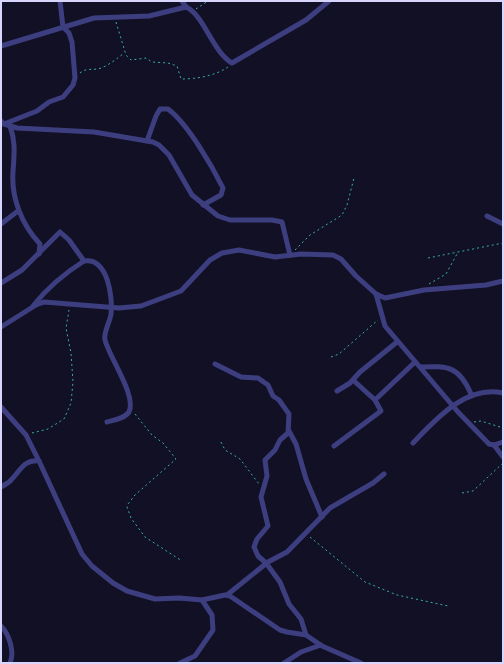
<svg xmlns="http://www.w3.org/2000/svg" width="504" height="664" font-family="'Sofia Sans Condensed',sans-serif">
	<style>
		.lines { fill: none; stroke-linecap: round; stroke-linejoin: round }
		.path { stroke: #36b0a4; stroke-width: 1; stroke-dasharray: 2 3; stroke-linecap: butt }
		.minor { stroke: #3d3e80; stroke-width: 5 }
	</style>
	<rect width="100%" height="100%" fill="#121024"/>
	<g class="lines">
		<g class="path">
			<polyline points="196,9 208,1"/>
			<path d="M 116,22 L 126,55 L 131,60 L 146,58 L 152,62 L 168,63 L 177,66 L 181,79 C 196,79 215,76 228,67"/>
			<path d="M 80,73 C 87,67 93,71 101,68 C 109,65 118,58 124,53"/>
			<polyline points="295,250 310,235 342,215 347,205 354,178"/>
			<polyline points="428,258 503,243"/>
			<polyline points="429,284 446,274 457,254"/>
			<polyline points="331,357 339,354 378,320"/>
			<polyline points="135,414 152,435 163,443 176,459 135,495 128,504 127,507 131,518 145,537 182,561"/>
			<polyline points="474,422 481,421 503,428"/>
			<polyline points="32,433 48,429 64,419 71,403 73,382 71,353 66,328 69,310"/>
			<polyline points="221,442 225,450 240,459 259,484"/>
			<polyline points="462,493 473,491 503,463"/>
			<polyline points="310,537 365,582 397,595 448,606"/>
		</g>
		<g class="minor">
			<polyline points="182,1 186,7"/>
			<path d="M 1,46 L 94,18 L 149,16 L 186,7 C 204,15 212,51 232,63 L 306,20 L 329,1"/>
			<polyline points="1,121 4,124 17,128 94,132 153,142 159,145 169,155 192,195 218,216 230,220 272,220 282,222 290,255"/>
			<polyline points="4,124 37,111 49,102 63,97 73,85 75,78 72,42 69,33 63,27 60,1"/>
			<path d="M 10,126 C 16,142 14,155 13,172 C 11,198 22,225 40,244 L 39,254"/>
			<path d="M 147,141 L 156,116 L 160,109 L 168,109 C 188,124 212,166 223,188 L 221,195 L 203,205"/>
			<polyline points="487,216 503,224"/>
			<polyline points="1,224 18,211"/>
			<polyline points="1,283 22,270 60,232 69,240 84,261"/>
			<polyline points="376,294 385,326 458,412 489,444 494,445 503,442"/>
			<path d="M 33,306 C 47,288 65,273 84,261 C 108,257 113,298 111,314 C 110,322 103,333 105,340 C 109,357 137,396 129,412 C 124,419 114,420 107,422"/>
			<polyline points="1,327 36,305 44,302 119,308 141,306 181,291 210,260 222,253 239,250 275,257 301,254 333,255 341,259 356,276 376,294 385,298 424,290 486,285 503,281"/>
			<polyline points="215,364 241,377 258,378 268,385 273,396 279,400 289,414 288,433 280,440 275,450 265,460 267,476 261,497 268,526 257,539 254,547 258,556 266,563 280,582 289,604 301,619 306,635"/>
			<path d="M 420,367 C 448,366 459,366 471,394"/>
			<polyline points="337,391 350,383 360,372 397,342"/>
			<polyline points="375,400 415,362"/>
			<polyline points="1,407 26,435 39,461"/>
			<polyline points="289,431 296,444 306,479 322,517"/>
			<path d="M 413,443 C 436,419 466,385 503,393"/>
			<polyline points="494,445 503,457"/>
			<polyline points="334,446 381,411 375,400 353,380"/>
			<path d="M 1,487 C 4,485 9,483 11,480 C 20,471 24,459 39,461 L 82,554 L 92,566 L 113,583 L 127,591 L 155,599 L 179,598 L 202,600 L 225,595 L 230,596 L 280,630 L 287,632 L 306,635 L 322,646 L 361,663"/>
			<polyline points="227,595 268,562 287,552 330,508 373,483 384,474"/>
			<path d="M 1,626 C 9,634 15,652 10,663"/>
			<polyline points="180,663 195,656 213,630 212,615 202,600"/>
			<polyline points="284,663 301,652 321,645"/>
		</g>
	</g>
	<rect width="504" height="664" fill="none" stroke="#d8d5fd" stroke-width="4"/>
</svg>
